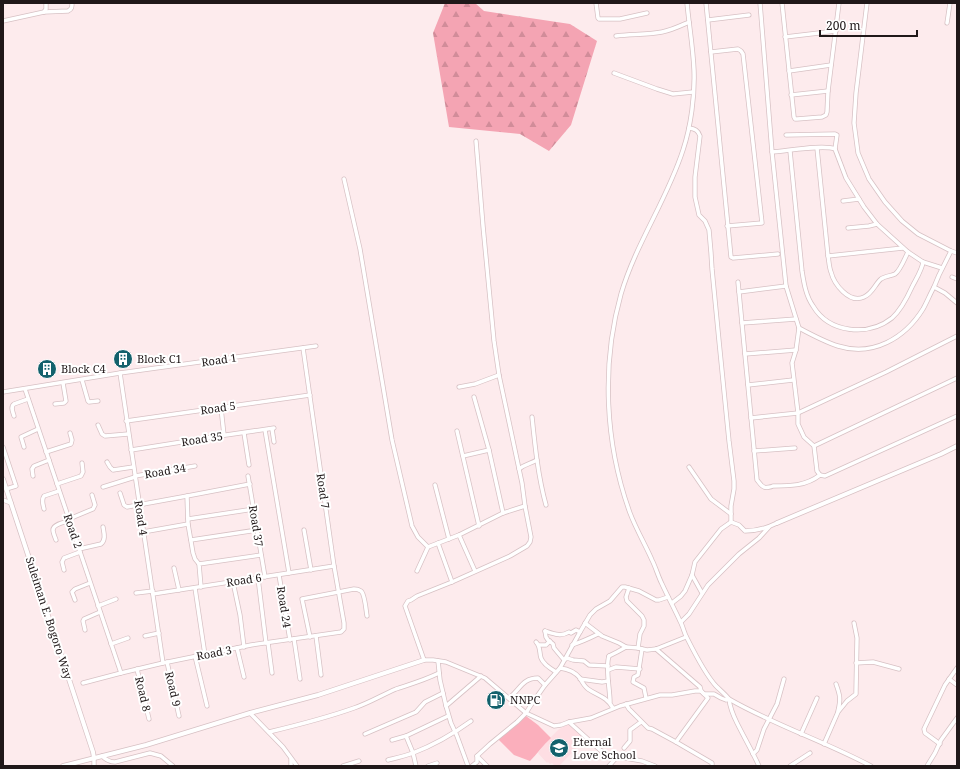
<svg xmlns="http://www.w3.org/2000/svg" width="960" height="769" font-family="'Noto Serif',serif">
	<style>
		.built { fill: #fedee3 }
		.forest { fill: url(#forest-firs) }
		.garden { fill: #fbafbc }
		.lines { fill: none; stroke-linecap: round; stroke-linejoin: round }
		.minor-casing { stroke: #d7c1c4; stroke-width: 5 }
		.major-casing { stroke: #d7c1c4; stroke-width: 5.5 }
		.minor { stroke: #fff; stroke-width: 3.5 }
		.major { stroke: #fff; stroke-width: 4 }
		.labels { text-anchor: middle; stroke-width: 4; stroke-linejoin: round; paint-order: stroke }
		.poi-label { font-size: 11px; fill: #201819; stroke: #fff; text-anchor: start }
		.street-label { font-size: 11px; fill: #201819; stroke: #fff }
	</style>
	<defs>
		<pattern id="forest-firs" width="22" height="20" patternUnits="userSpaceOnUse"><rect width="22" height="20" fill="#f4a4b3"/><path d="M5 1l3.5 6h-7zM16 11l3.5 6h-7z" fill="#d18c99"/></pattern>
	</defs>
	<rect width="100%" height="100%" fill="#fdebed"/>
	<polygon class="built" points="568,724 583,737 582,738 584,740 559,766 555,766 552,763 550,764 548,762 547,763 538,753 545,743 558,730"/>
	<polygon class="forest" points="445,3 475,3 484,11 570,24 597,41 571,125 549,151 520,134 449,127 433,33"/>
	<path class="garden" d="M 526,716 L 538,725 L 551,738 C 543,745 537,754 530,761 L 514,755 L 498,739 Z"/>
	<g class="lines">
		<g class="minor-casing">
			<g id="minor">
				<polyline points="596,3 598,18 599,19 620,19 647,13"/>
				<path d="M 687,3 C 689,25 693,47 694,70 C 695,95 691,126 683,150 C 667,200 636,243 621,294 C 601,365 605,444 630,513 C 636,529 645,544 652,560 C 656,568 658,576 662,584 C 668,597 674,608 680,621 C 683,626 684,633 687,638 C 694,652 705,674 716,686 C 720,690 725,694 729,699 C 730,708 733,715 737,723 C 744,737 752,751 759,766"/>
				<polyline points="706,3 731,257 733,258 778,254"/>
				<polyline points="760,3 772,152 786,286 799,328 796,350 792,363 798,413 798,424 804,437 814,446 817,471 820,475"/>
				<polyline points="782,3 794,117 795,119 797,119 822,117 826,115 827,112 828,91 839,3"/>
				<polyline points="867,3 856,93 854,123 858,153 869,179 885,202 902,221 918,234 951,251 957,253"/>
				<polyline points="44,12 46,9 46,3"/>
				<polyline points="708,20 749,15"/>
				<path d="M 3,21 L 44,12 L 68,11 C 72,9 72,7 72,3"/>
				<polyline points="947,23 950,3"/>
				<path d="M 616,36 C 631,34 647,35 662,32 C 672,30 680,26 689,22"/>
				<polyline points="785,37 836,31"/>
				<polyline points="711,52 738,49 741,51 743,54 762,223 727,226"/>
				<polyline points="789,71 831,65"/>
				<polyline points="614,73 657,89 673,94 693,92"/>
				<polyline points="791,95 828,91"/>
				<path d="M 689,128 C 695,129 698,130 700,136 L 695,177 L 695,197 L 699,215 L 705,221 L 709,230 L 711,253 L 712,269 L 719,341 L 729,441 L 734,481 L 734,489 L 731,506 L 731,522"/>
				<polyline points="786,135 835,134 837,135 835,149"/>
				<path d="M 476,141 L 483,226 L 494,341 L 499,375 L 522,483 L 525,506 L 531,537 L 530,542 L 527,546 L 510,556 L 452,582 L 417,596 L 411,600 L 408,601 L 405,606 L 424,660 L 433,660 L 446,662 L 485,678 L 526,713 L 554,726 L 561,725 L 569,722 L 591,718 L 620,706 L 660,695 L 672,695 L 695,691 L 701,691 L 704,694 L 714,694 L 721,698 L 726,700 L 729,699 C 774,725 824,741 871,766"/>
				<path d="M 817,148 L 828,256 C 829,261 829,267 831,272 C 834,284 849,304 864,297 C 873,293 875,284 881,279 C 885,276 891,276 895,274 C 900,271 905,258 908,252"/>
				<path d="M 790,151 L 802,271 C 804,284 806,296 813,306 C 829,333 868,337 892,318 C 901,310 907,298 912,287 C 916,279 922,270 923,262"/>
				<path d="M 772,152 C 787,151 824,144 835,149 L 846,178 L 864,207 L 877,224 L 908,252 L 923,262 L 942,268"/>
				<polyline points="344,179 360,249 392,440 412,526 418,537 428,547"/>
				<polyline points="843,201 859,199"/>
				<polyline points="848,228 869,226 877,224"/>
				<polyline points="951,251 939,275 934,287 945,293 957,303"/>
				<polyline points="828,256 903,248"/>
				<polyline points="952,277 957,279"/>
				<path d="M 738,282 L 757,480 C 759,482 761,486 764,487 C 766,488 771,487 773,486 C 790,486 806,486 820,475 L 825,476 L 957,416"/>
				<polyline points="739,292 786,286"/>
				<polyline points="742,323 796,319"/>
				<path d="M 799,328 C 812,335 825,342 838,346 C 873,357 905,338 923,309 C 927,302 930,294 934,287"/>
				<polyline points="745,354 796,350"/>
				<polyline points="120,373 163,663"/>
				<polyline points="82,380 88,401 89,402 98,401"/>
				<polyline points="748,385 793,380"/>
				<polyline points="459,387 475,384 499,375"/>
				<polyline points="25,389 121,673"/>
				<polyline points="3,392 120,373 316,346"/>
				<polyline points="474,397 489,450 503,513"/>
				<polyline points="55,404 64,403 66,401 63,383"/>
				<polyline points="221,408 224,435"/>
				<path d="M 14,416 C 13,412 10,407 14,404 L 28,399"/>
				<path d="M 532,417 C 535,446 538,476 546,505"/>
				<polyline points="751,418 798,413 886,372 957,336"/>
				<polyline points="126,421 310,395"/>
				<polyline points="98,425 102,434 105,436 128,434"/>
				<polyline points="272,429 274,442"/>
				<polyline points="265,430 289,573"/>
				<polyline points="457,431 479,526"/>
				<polyline points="244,433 249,465"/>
				<polyline points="814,446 957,378"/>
				<polyline points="3,447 16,486 6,489"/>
				<polyline points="24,447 21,437 23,436 38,429"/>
				<polyline points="131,450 226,435 274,428"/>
				<polyline points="754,451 795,448"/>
				<polyline points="46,452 71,444 72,440 70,433"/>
				<polyline points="463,456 489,450"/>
				<polyline points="107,462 110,467 113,470 133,467"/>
				<polyline points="689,467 711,499 731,514"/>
				<path d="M 519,469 C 525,464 530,464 537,460"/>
				<polyline points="33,476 32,469 34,466 49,460"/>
				<polyline points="135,476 195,466"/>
				<polyline points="248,476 265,577"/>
				<polyline points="57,484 81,476 83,472 82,463"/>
				<polyline points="435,485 449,539"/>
				<polyline points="103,487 135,477"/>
				<polyline points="120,493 124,505 127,507 187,496"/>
				<polyline points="3,500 11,503"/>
				<path d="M 44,509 C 43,504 41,500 44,496 L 59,491"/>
				<polyline points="69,519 93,509 95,505 92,495"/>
				<polyline points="188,519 254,509"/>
				<polyline points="304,530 311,570"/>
				<polyline points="143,532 188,524"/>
				<polyline points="459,535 475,571"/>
				<path d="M 56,540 C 55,537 53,533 53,530 C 53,524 65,522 69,521"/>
				<polyline points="191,540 257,530"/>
				<polyline points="438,543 452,582"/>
				<path d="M 79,549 L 101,544 C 106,540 104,533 103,527"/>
				<polyline points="199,564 195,559 193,553 188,524 187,496 250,484"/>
				<polyline points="174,568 179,590"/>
				<polyline points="64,570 62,562 64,558 80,552"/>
				<polyline points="417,571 428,547 459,535 503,513 525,506"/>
				<polyline points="279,575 290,640"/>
				<polyline points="692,575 702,593"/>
				<polyline points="258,578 266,643"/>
				<polyline points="233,582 240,615 244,647"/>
				<polyline points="201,587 199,564 261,555"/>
				<polyline points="195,588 205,655"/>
				<polyline points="629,588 626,597 627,601 642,616 644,620 644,626 640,634 638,648"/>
				<polyline points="136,593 153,591"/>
				<polyline points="153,594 334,566"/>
				<polyline points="75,600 72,592 75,589 90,583"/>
				<path d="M 672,603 L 681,596 L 685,591 L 692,575 L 695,562 L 721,529 L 731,522 L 739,525 L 745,531 C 757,531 767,528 777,523"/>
				<polyline points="98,606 116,599"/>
				<polyline points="681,622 689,614 708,585 739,554 759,538 769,527"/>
				<polyline points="585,623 602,636 619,643 626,647"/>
				<polyline points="85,630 83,621 84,619 100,612"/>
				<polyline points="545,631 546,637 548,640 553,644 554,648 564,660 567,658 573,660 584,661 589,665 608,666"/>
				<path d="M 545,631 C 554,634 561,637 569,632 L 571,633 L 576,630 L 580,632"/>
				<polyline points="145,636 159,633"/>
				<polyline points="316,636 321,675"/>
				<path d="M 310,637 L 302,599 L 354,589 C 357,589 358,589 361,591 C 365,594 366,611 367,616"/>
				<polyline points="294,639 300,679"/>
				<path d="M 536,642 C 541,647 539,652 541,658 C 543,664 551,669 556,672"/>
				<polyline points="268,643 272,673"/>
				<polyline points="111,644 128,638"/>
				<polyline points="539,645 546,645 550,641"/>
				<path d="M 572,645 C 581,642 590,638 598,634"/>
				<polyline points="237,648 244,677"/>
				<polyline points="642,649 638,675 634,677 633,682 644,688 646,698"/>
				<polyline points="656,649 700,687 701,691 708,698 676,742"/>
				<polyline points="195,656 207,706"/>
				<polyline points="609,656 617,652 626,647 638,648 647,650 656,649 686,637"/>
				<path d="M 609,656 C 605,667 610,689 610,702"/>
				<polyline points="438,661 440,680 446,706 451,723 457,736 468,766"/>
				<polyline points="167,662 179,716"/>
				<polyline points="856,663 873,662 899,669"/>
				<path d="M 560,668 C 568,669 575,672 580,678 C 582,682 584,686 588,689 C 598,696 606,696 613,708"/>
				<polyline points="137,669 149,719"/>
				<polyline points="608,670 616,667 640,669"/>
				<polyline points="580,679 602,682 608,681"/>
				<polyline points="949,679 957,685"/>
				<polyline points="83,683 121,673 163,663 251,645 341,632 344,629 344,623 334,566 303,348"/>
				<path d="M 836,684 C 840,695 841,699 838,711"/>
				<path d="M 509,698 C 520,690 522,678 538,678 L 545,685 L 560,668 L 580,632 L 590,615 L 596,609 L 610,601 L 622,587 L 625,587 L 639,591 L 656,600 L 659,600 L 668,597"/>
				<polyline points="626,704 629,709 648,728 652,729 676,742 712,763 712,766"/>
				<polyline points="446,706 481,676"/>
				<polyline points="250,713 283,747 297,766"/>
				<polyline points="569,722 600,750 612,757 625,758 642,761 655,766"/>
				<path d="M 269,732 C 298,725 326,718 354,708 C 369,703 382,695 396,689 C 411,684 425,680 439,673"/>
				<polyline points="365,734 416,712 425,702 443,693"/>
				<polyline points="801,734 817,698"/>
				<polyline points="406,736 413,753 416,766"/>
				<polyline points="392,740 406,736 448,716"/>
				<polyline points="824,744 838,712 847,701 856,694 856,691 857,638 854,623"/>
				<polyline points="940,744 925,733 924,729 945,685 957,668"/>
				<polyline points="624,748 630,741 630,730 641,722"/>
				<polyline points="753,754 757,750 764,729 777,704 784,679"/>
				<path d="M 102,756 C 106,760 109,762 115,762 L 150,753 L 161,756 L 173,766"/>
				<polyline points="477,756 487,766"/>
				<path d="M 388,760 C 396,758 405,756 413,753 C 434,745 453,734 471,721"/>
				<polyline points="94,766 94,758"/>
				<polyline points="291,766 291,759"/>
				<polyline points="343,766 359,761"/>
				<polyline points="428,766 437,763"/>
				<polyline points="472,766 477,762 477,756 490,744 517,722 526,713 531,705 545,685"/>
				<polyline points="609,766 616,758"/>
				<polyline points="790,766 810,753"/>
				<polyline points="927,766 935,753 941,740 957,718"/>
			</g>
		</g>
		<g class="major-casing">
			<g id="major">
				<polyline points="3,479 93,752 94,758"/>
				<polyline points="777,523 941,454 957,446"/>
				<polyline points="63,766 146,745 250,713 318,695 424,660"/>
			</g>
		</g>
		<use href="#minor" class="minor"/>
		<use href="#major" class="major"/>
	</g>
	<defs>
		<g id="building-disc" transform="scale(1)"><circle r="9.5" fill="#13616c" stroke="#fff"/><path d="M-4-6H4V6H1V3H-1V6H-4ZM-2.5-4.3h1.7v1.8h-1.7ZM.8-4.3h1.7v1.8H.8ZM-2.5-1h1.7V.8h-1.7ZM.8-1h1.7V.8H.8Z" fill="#fff"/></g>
		<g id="fuel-disc" transform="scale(1)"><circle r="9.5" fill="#13616c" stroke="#fff"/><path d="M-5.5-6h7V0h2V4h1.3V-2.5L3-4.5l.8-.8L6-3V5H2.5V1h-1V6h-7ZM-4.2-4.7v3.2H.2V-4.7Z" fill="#fff"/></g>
		<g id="school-disc" transform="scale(1)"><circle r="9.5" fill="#13616c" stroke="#fff"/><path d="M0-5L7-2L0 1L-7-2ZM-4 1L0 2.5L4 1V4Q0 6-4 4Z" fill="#fff"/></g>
	</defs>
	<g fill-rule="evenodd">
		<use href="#building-disc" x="123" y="359"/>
		<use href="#building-disc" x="47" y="369"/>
		<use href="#fuel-disc" x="496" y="700"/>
		<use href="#school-disc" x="559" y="748"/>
	</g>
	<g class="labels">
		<g class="poi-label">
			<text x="137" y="363">Block C1</text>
			<text x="61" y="373">Block C4</text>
			<text x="510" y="704">NNPC</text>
			<text x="573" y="746">Eternal<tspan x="573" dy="13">Love School</tspan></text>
		</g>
		<g class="street-label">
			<text transform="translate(219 360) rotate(-8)" y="4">Road 1</text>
			<text transform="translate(218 408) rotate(-8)" y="4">Road 5</text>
			<text transform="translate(202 439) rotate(-9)" y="4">Road 35</text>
			<text transform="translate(165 471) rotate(-10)" y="4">Road 34</text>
			<text transform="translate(323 491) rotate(82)" y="4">Road 7</text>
			<text transform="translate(141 518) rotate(81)" y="4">Road 4</text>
			<text transform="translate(256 526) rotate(81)" y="4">Road 37</text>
			<text transform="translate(73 531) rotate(71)" y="4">Road 2</text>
			<text transform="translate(244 580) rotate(-9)" y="4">Road 6</text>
			<text transform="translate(284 607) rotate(81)" y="4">Road 24</text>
			<text transform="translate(49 618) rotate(72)" y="4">Suleiman E. Bogoro Way</text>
			<text transform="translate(214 653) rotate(-11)" y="4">Road 3</text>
			<text transform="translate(173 689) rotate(77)" y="4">Road 9</text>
			<text transform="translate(143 694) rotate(77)" y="4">Road 8</text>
		</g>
	</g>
	<rect width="960" height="769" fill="none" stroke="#201819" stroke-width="8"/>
	<path d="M820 30v6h97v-6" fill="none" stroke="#201819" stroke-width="2"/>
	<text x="826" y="30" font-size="12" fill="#201819" stroke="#ffffff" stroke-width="3" paint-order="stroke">200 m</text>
</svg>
